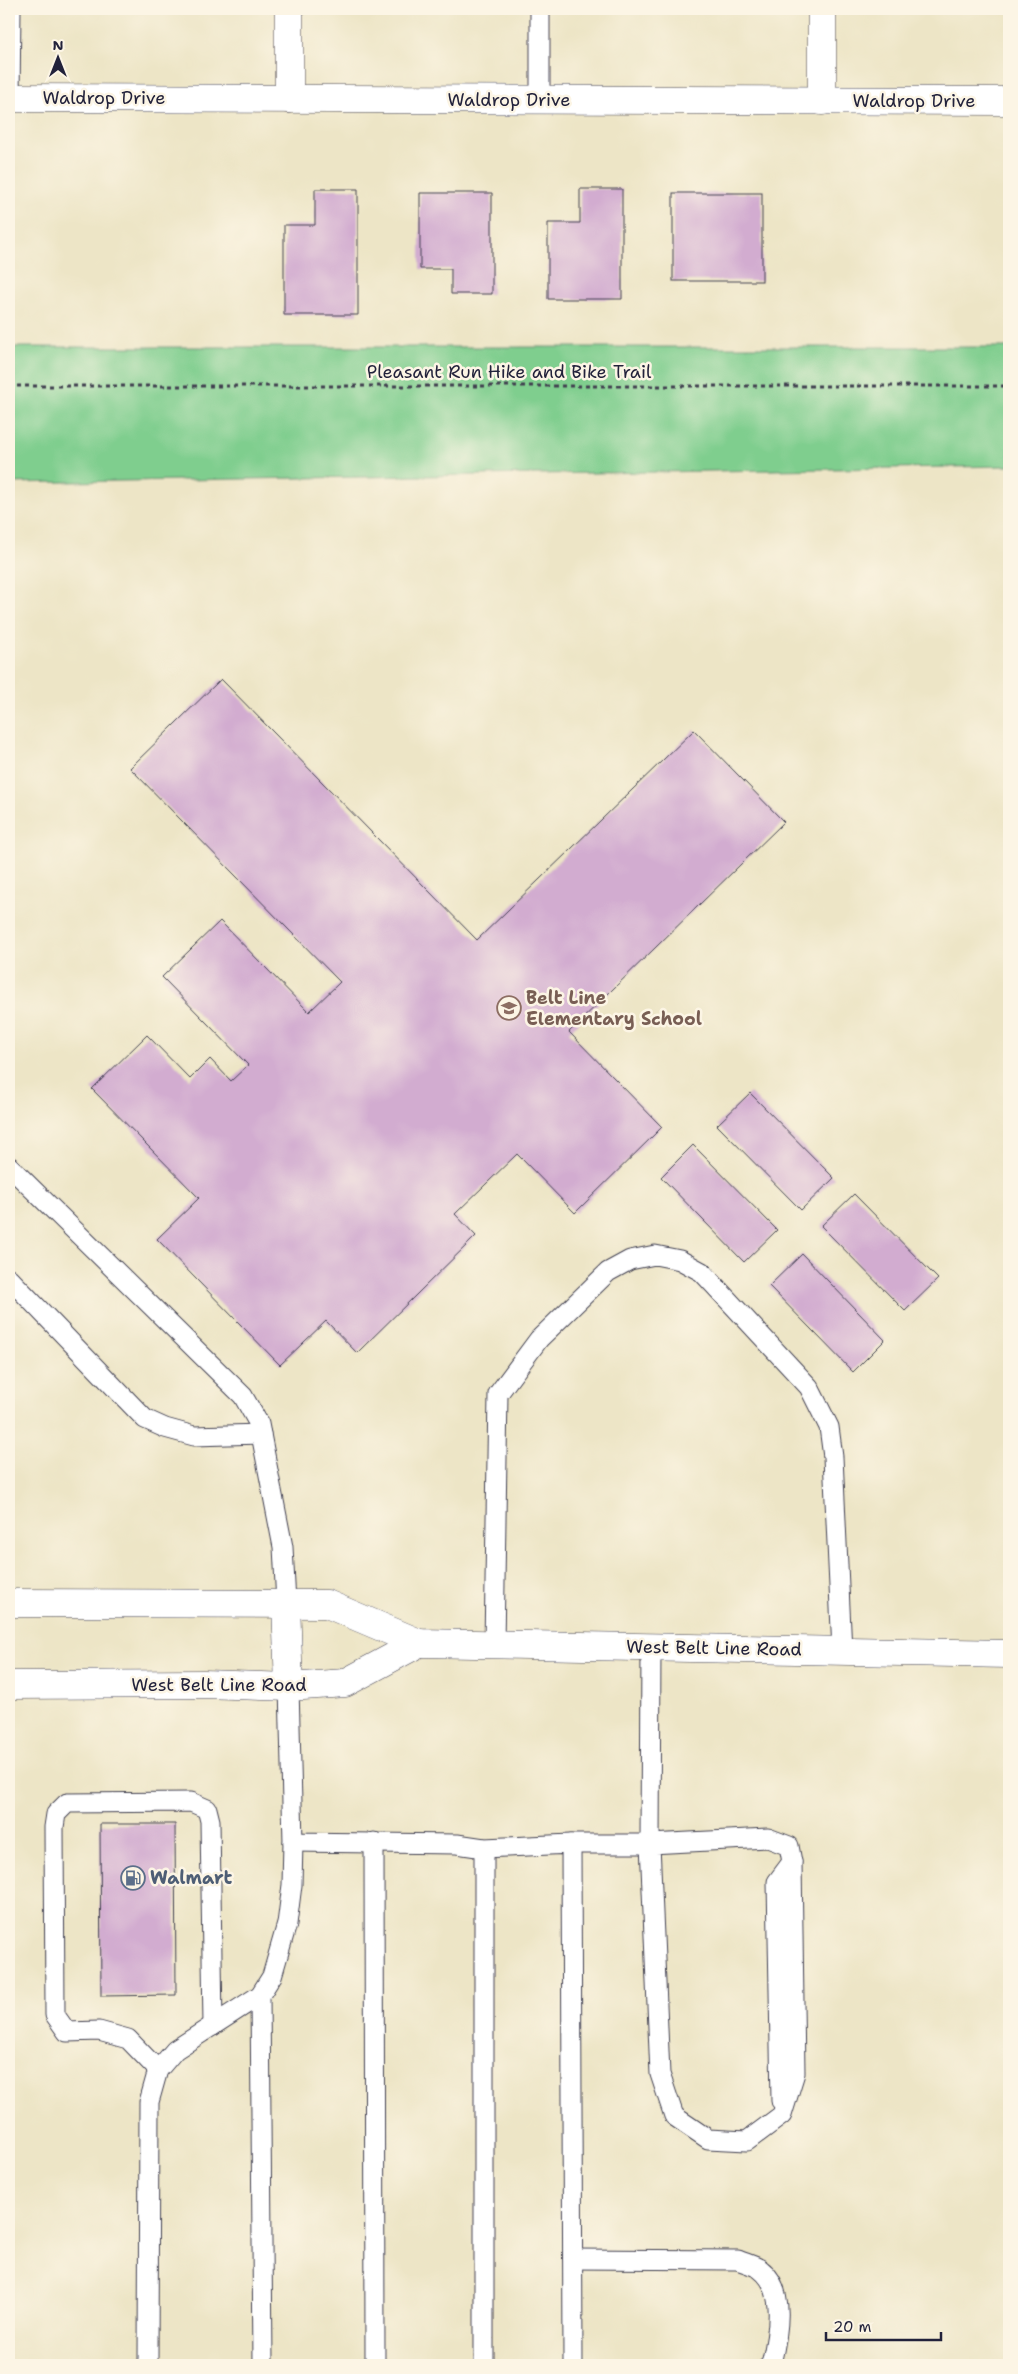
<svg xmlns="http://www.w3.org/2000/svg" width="1018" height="2374" font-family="'Shantell Sans',sans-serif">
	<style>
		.green { fill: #7fce8e; stroke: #507864 }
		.building { fill: #d2acd0 }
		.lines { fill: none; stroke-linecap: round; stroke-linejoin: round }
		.lane-casing { stroke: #403f50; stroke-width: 21 }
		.street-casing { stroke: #403f50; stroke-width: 29 }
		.primary-casing { stroke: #403f50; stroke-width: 29 }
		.path { stroke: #403f50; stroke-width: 3; stroke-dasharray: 4 4; stroke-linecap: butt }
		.lane { stroke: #fff; stroke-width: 19 }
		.street { stroke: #fff; stroke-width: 28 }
		.primary { stroke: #fff; stroke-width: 28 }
		.labels { text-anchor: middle; stroke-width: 5; stroke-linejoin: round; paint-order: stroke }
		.street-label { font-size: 18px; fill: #22223b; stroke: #fcf5e5 }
		.education-label { font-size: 18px; font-weight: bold; fill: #785e54; stroke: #fcf5e5; text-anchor: start }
		.service-label { font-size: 18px; font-weight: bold; fill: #4e5e75; stroke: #fcf5e5; text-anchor: start }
	</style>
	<rect width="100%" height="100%" fill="#fcf5e5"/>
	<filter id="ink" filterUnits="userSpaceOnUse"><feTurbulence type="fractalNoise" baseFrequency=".02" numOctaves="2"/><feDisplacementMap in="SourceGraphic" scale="10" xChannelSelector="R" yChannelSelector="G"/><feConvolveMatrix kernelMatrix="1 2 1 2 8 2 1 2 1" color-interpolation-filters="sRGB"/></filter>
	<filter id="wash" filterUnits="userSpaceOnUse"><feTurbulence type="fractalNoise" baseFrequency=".0096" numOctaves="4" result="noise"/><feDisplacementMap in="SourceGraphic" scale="20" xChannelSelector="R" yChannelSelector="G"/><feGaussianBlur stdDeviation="1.12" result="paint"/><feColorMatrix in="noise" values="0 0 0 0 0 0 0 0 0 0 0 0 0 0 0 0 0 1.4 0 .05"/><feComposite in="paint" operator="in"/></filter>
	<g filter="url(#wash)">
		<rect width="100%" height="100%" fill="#ede5c6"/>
		<polygon class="green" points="9,347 1009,347 1009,466 9,483"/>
		<g id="blocks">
			<g class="building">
				<polygon points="315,189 358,189 358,315 284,315 284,225 315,225"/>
				<polygon points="580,189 622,189 622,299 548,299 548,223 580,223"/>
				<polygon points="420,193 492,193 492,294 451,294 451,269 420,269"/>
				<rect x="673" y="193" width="89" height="88"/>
				<polygon points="221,679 477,940 694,730 784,822 569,1032 662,1127 575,1213 517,1154 455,1214 476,1236 357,1353 326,1321 280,1365 157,1239 199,1198 92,1089 147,1035 190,1079 210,1059 231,1081 248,1065 162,977 220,921 309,1012 340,982 130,768"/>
				<polygon points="750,1093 834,1178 801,1210 717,1125"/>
				<polygon points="693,1145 777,1230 744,1262 661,1177"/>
				<polygon points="854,1194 938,1279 905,1311 821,1226"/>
				<polygon points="802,1254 885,1340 853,1372 769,1286"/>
				<polygon points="100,1824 175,1824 176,1995 101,1996"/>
			</g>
		</g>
	</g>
	<g filter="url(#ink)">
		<use href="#blocks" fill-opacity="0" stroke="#403f50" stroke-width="1"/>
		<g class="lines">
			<g class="lane-casing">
				<g id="lane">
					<polyline points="10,98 11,9"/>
					<polyline points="540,100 540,9"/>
					<polyline points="9,1166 243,1396 259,1424 283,1547 286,1603"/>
					<polyline points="9,1278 145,1419 165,1428 194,1436 261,1434"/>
					<polyline points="494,1645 498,1394 539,1339 608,1272 630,1260 655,1255 680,1260 702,1272 809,1387 829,1427 833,1457 842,1651"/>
					<polyline points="289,1687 293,1842 457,1844 484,1848 571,1844 573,2365"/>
					<polygon points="768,1838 789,1846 792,1862 795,2073 782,2115 747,2141 708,2139 674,2116 660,2074 650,1844"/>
					<polyline points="374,1842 375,2365"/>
					<polyline points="571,1844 650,1844 651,1647"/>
					<polyline points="484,1848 484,2365"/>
					<polyline points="260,1995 263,2365"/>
					<polyline points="158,2070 128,2039 99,2031 67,2032 55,2015 54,1827 56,1814 67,1803 191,1802 207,1809 210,1821 213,2026"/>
					<polyline points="781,2101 777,1882 792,1862"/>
					<path d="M 573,2259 L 738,2260 C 745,2263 754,2265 760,2269 C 787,2289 778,2335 771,2364 L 769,2365"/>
					<polyline points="148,2365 149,2102 158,2070 175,2050 260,1995 272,1976 287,1924 292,1885 293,1842"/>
				</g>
			</g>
			<g class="street-casing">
				<g id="street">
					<polyline points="9,98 1009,101"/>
					<polyline points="289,99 289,9"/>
					<polyline points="822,101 822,9"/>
				</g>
			</g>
			<g class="primary-casing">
				<g id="primary">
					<polyline points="9,1603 327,1604 419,1643 1009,1654"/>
					<polyline points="286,1603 289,1687"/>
					<polyline points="9,1685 204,1684 289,1687 345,1683 419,1643"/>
				</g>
			</g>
			<polyline class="path" points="9,386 1009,386"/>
			<use href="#lane" class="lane"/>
			<use href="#street" class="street"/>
			<use href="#primary" class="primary"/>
		</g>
	</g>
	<defs>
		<g id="school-ring" transform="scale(1.25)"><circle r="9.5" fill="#fcf5e5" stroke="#8d6e63" stroke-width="1.5"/><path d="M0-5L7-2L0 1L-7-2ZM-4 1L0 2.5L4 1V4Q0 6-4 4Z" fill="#8d6e63"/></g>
		<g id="fuel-ring" transform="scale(1.25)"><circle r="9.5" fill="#fcf5e5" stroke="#5c6f8a" stroke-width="1.5"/><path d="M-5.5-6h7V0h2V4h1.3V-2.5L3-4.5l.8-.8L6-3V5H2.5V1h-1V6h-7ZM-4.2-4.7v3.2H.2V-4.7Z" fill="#5c6f8a"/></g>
	</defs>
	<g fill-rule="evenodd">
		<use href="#school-ring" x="509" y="1008"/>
		<use href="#fuel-ring" x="133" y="1878"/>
	</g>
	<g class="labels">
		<g class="street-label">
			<text x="104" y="104">Waldrop Drive</text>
			<text x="509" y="106">Waldrop Drive</text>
			<text x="914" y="107">Waldrop Drive</text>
			<text x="509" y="378">Pleasant Run Hike and Bike Trail</text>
			<text transform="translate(714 1648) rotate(1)" y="6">West Belt Line Road</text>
			<text x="219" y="1691">West Belt Line Road</text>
		</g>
		<g class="education-label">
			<text x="526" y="1004">Belt Line<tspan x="526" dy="21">Elementary School</tspan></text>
		</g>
		<g class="service-label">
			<text x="150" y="1884">Walmart</text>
		</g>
	</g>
	<rect width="1018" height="2374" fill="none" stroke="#fcf5e5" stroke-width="30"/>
	<g transform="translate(58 58)" stroke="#fcf5e5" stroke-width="4" paint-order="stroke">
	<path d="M0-4L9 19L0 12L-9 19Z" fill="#22223b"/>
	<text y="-8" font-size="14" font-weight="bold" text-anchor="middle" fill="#22223b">N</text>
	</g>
	<path d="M826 2332v8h115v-8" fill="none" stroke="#22223b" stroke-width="2.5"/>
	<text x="833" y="2332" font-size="15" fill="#22223b" stroke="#fcf5e5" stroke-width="4" paint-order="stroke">20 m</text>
</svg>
